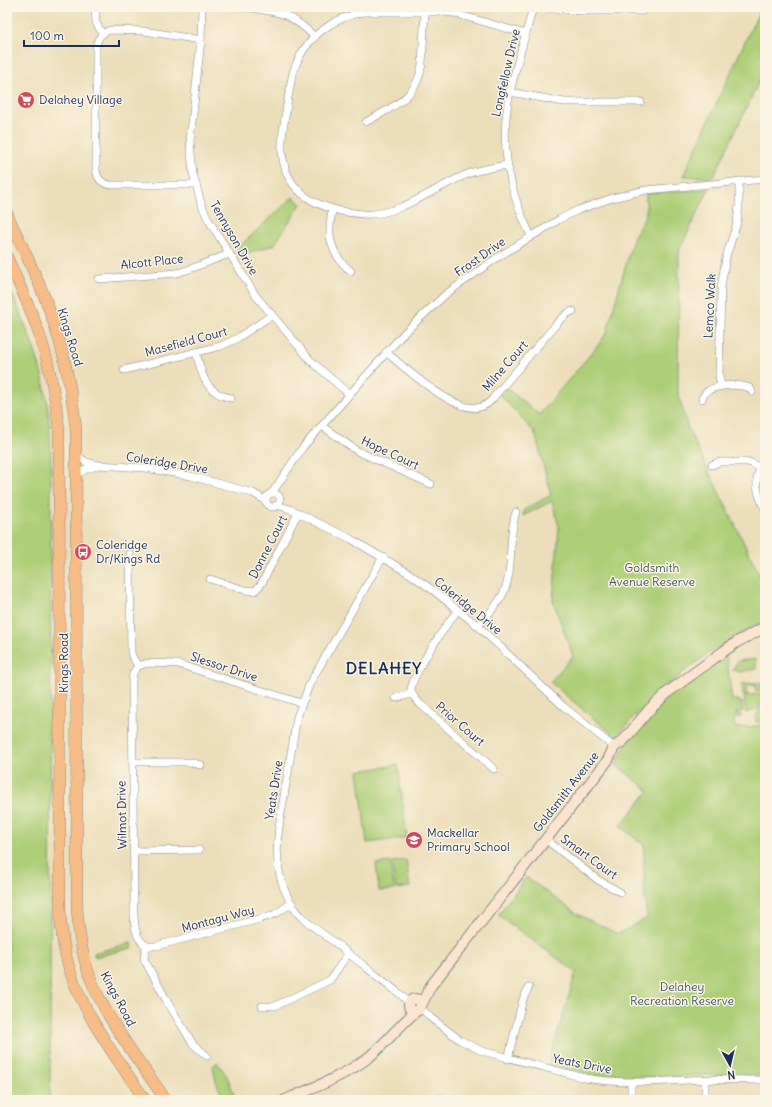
<svg xmlns="http://www.w3.org/2000/svg" width="772" height="1107" font-family="Delius,sans-serif">
	<style>
		.green { fill: #acce76; stroke: #647e6a }
		.lines { fill: none; stroke-linecap: round; stroke-linejoin: round }
		.street-casing { stroke: #84868c; stroke-width: 8 }
		.secondary-casing { stroke: #84868c; stroke-width: 12 }
		.primary-casing { stroke: #84868c; stroke-width: 12 }
		.street { stroke: #fff; stroke-width: 7 }
		.secondary { stroke: #fce5cf; stroke-width: 10 }
		.primary { stroke: #f7bd88; stroke-width: 11 }
		.labels { text-anchor: middle; stroke-width: 3; stroke-linejoin: round; paint-order: stroke }
		.street-label { font-size: 12px; fill: #1b2f5e; stroke: #fcf5e5 }
		.poi-label { font-size: 12px; fill: #1b2f5e; stroke: #fcf5e5; text-anchor: start }
		.park-label { font-size: 12px; fill: #3f5764; stroke: #fcf5e5 }
		.district-label { font-size: 16px; font-weight: bold; letter-spacing: 1px; fill: #1b2f5e; stroke: #fcf5e5 }
	</style>
	<rect width="100%" height="100%" fill="#fcf5e5"/>
	<filter id="ink" filterUnits="userSpaceOnUse"><feTurbulence type="fractalNoise" baseFrequency=".025" numOctaves="2"/><feDisplacementMap in="SourceGraphic" scale="8" xChannelSelector="R" yChannelSelector="G"/><feConvolveMatrix kernelMatrix="1 2 1 2 8 2 1 2 1" color-interpolation-filters="sRGB"/></filter>
	<filter id="wash" filterUnits="userSpaceOnUse"><feTurbulence type="fractalNoise" baseFrequency=".012" numOctaves="4" result="noise"/><feDisplacementMap in="SourceGraphic" scale="16" xChannelSelector="R" yChannelSelector="G"/><feGaussianBlur stdDeviation="0.9" result="paint"/><feColorMatrix in="noise" values="0 0 0 0 0 0 0 0 0 0 0 0 0 0 0 0 0 1.4 0 .05"/><feComposite in="paint" operator="in"/></filter>
	<g filter="url(#wash)">
		<rect width="100%" height="100%" fill="#ecdeba"/>
		<g class="green">
			<polygon points="761,7 765,7 765,69 713,178 683,176"/>
			<path d="M 709,189 L 679,251 L 678,393 L 688,429 L 765,586 L 765,621 C 728,639 694,662 663,689 C 646,704 631,721 616,737 L 550,682 L 573,656 L 553,601 L 559,527 L 552,501 L 523,516 L 524,510 L 551,495 L 535,433 L 500,395 L 507,388 L 539,415 L 599,344 L 607,332 L 633,239 L 646,214 L 646,193 Z"/>
			<polygon points="293,197 301,204 274,245 241,255 237,249"/>
			<path d="M 7,282 C 22,317 38,352 45,389 C 49,410 50,431 51,453 L 50,1100 L 7,1100 Z"/>
			<polygon points="726,654 732,700 739,700 739,703 742,702 743,711 736,713 736,714 740,714 741,717 734,717 735,728 765,725 765,1076 704,1075 670,1077 623,1077 597,1076 548,1065 576,972 498,915 526,877 577,914 618,934 647,918 644,888 644,845 620,826 649,791 615,764 630,738 672,693"/>
			<polygon points="755,659 756,669 739,672 732,670 738,661"/>
			<polygon points="754,683 762,683 762,690 756,692 755,685 746,686 747,695 743,695 742,684"/>
			<polygon points="765,693 765,701 755,710 746,713 744,696"/>
			<polygon points="765,704 765,724 760,722 756,722 756,715 758,714 758,710"/>
			<polygon points="398,765 407,838 367,843 358,771"/>
			<polygon points="406,860 410,887 396,889 392,862"/>
			<polygon points="390,862 394,890 379,891 376,864"/>
			<polygon points="131,943 132,948 95,957 94,953"/>
			<polygon points="217,1062 227,1076 236,1100 224,1100 216,1081 213,1066"/>
		</g>
	</g>
	<g filter="url(#ink)">
		<g class="lines">
			<g class="street-casing">
				<g id="street">
					<polyline points="95,7 96,23 102,33"/>
					<polyline points="202,7 201,40 190,141 193,174 201,203 208,219 256,296 311,361 349,394"/>
					<path d="M 241,7 C 277,11 288,11 315,37"/>
					<polyline points="546,7 582,11 642,11"/>
					<polyline points="510,92 564,102 641,102"/>
					<path d="M 366,122 C 392,107 418,98 422,64 L 425,11"/>
					<path d="M 507,165 C 492,168 477,169 463,176 C 433,189 397,217 363,214 C 323,211 284,196 282,150 C 281,137 284,124 286,111 C 288,98 290,85 293,73 C 303,39 332,17 365,12 L 444,12 L 453,13 L 526,34"/>
					<path d="M 196,185 L 112,185 C 102,184 97,179 96,169 L 96,48 C 97,38 101,33 110,30 L 144,31 L 201,40"/>
					<path d="M 332,209 C 330,227 327,237 336,254 C 340,261 344,266 351,271"/>
					<path d="M 531,236 C 510,194 500,149 508,102 C 514,70 525,39 533,7"/>
					<polyline points="99,279 177,273 190,269 229,254"/>
					<path d="M 196,352 C 202,374 204,393 231,398"/>
					<path d="M 386,352 C 405,368 455,414 480,407 C 485,406 490,402 493,398 L 559,321 L 568,313 L 573,311"/>
					<polyline points="124,370 221,346 236,339 272,315"/>
					<polyline points="721,386 719,376 721,287 726,257 737,223 739,205 739,181"/>
					<path d="M 702,399 C 706,384 737,383 750,388 L 752,392"/>
					<polyline points="322,426 357,451 431,484"/>
					<polyline points="77,455 86,462 99,465 145,468 191,476 253,493 266,501"/>
					<polyline points="712,465 719,462 747,462 752,463 761,469"/>
					<path d="M 765,467 C 750,474 759,498 765,509"/>
					<polyline points="77,475 86,469 97,466"/>
					<polyline points="272,493 303,447 404,333 446,294 498,257 560,219 578,210 612,198 646,190 765,179"/>
					<circle cx="273" cy="500" r="7"/>
					<polyline points="276,505 290,509 351,539 410,574 434,591 478,626 564,707 614,747"/>
					<path d="M 130,554 L 131,653 L 133,658 L 138,666 L 133,673 L 132,682 L 134,900 C 134,915 132,938 147,946 L 145,951 L 144,959 L 168,1003 L 193,1044 L 207,1056"/>
					<path d="M 383,557 L 310,683 L 297,717 L 279,827 C 274,862 279,896 306,921 C 316,929 327,937 338,945 C 359,962 380,978 401,995 L 409,1003"/>
					<polyline points="210,579 245,590 255,591 262,583 298,513"/>
					<path d="M 458,610 C 448,622 410,677 411,691 C 412,696 417,700 420,704 L 494,769"/>
					<path d="M 478,626 C 487,616 497,606 503,594 C 515,568 507,539 516,512"/>
					<polyline points="138,666 148,663 178,664 301,703"/>
					<polyline points="396,698 412,694"/>
					<polyline points="133,762 189,762 201,765"/>
					<polyline points="545,839 598,880 620,892"/>
					<polyline points="134,851 199,850"/>
					<polyline points="147,946 156,946 260,919 275,914 292,903"/>
					<polyline points="262,1006 275,1006 330,980 348,954"/>
					<path d="M 421,1008 L 431,1018 L 460,1040 L 482,1051 L 585,1078 C 619,1084 654,1082 688,1080 C 714,1079 740,1080 765,1080"/>
					<polyline points="508,1059 523,999 529,987"/>
					<polyline points="705,1080 705,1100"/>
					<polyline points="441,1100 442,1098"/>
					<polyline points="631,1100 631,1082"/>
				</g>
			</g>
			<g class="secondary-casing">
				<g id="secondary">
					<circle cx="415" cy="1005" r="6"/>
					<polyline points="422,1004 430,987 608,760 614,747 623,741 649,710 668,692 724,651 737,642 765,627"/>
					<path d="M 285,1100 C 314,1088 344,1076 369,1057 C 386,1043 399,1026 415,1012"/>
				</g>
			</g>
			<g class="primary-casing">
				<g id="primary">
					<path d="M 7,214 C 25,253 45,292 57,333 C 67,364 72,396 76,429 L 77,907 C 78,931 82,955 90,977 C 107,1021 139,1061 166,1100"/>
					<path d="M 7,257 C 17,281 29,304 37,328 C 49,360 55,394 59,429 L 60,901 C 60,933 66,967 80,996 C 97,1033 122,1066 145,1100"/>
				</g>
			</g>
			<use href="#street" class="street"/>
			<use href="#secondary" class="secondary"/>
			<use href="#primary" class="primary"/>
		</g>
	</g>
	<defs>
		<g id="supermarket-disc" transform="scale(0.9)"><circle r="9.5" fill="#d1495b" stroke="#fcf5e5"/><path d="M-6-5.5h2.5l.6 2H6L4.5 2H-2.5L-4.4-4H-6ZM-1.5 3.2a1.3 1.3 0 1 0 .1 0ZM3 3.2a1.3 1.3 0 1 0 .1 0Z" fill="#fff"/></g>
		<g id="bus-disc" transform="scale(0.9)"><circle r="9.5" fill="#d1495b" stroke="#fcf5e5"/><path d="M-5-6H5V4H4V6H2V4H-2V6H-4V4H-5ZM-3.5-4V0h7V-4ZM-3.5 1.2v1.5H-2V1.2ZM2 1.2v1.5H3.5V1.2Z" fill="#fff"/></g>
		<g id="school-disc" transform="scale(0.9)"><circle r="9.5" fill="#d1495b" stroke="#fcf5e5"/><path d="M0-5L7-2L0 1L-7-2ZM-4 1L0 2.5L4 1V4Q0 6-4 4Z" fill="#fff"/></g>
	</defs>
	<g fill-rule="evenodd">
		<use href="#supermarket-disc" x="26" y="100"/>
		<use href="#bus-disc" x="83" y="552"/>
		<use href="#school-disc" x="414" y="840"/>
	</g>
	<g class="labels">
		<g class="street-label">
			<text transform="translate(506 73) rotate(-77)" y="4">Longfellow Drive</text>
			<text transform="translate(234 238) rotate(60)" y="4">Tennyson Drive</text>
			<text transform="translate(480 257) rotate(-35)" y="4">Frost Drive</text>
			<text transform="translate(152 262) rotate(-6)" y="4">Alcott Place</text>
			<text transform="translate(710 306) rotate(-87)" y="4">Lemco Walk</text>
			<text transform="translate(70 337) rotate(73)" y="4">Kings Road</text>
			<text transform="translate(186 342) rotate(-15)" y="4">Masefield Court</text>
			<text transform="translate(505 366) rotate(-49)" y="4">Milne Court</text>
			<text transform="translate(390 453) rotate(25)" y="4">Hope Court</text>
			<text transform="translate(167 463) rotate(9)" y="4">Coleridge Drive</text>
			<text transform="translate(268 547) rotate(-63)" y="4">Donne Court</text>
			<text transform="translate(468 606) rotate(39)" y="4">Coleridge Drive</text>
			<text transform="translate(64 663) rotate(-90)" y="4">Kings Road</text>
			<text transform="translate(224 667) rotate(18)" y="4">Slessor Drive</text>
			<text transform="translate(460 724) rotate(41)" y="4">Prior Court</text>
			<text transform="translate(274 790) rotate(-81)" y="4">Yeats Drive</text>
			<text transform="translate(566 792) rotate(-52)" y="4">Goldsmith Avenue</text>
			<text transform="translate(122 815) rotate(-91)" y="4">Wilmot Drive</text>
			<text transform="translate(589 857) rotate(36)" y="4">Smart Court</text>
			<text transform="translate(218 919) rotate(-15)" y="4">Montagu Way</text>
			<text transform="translate(118 999) rotate(62)" y="4">Kings Road</text>
			<text transform="translate(582 1064) rotate(11)" y="4">Yeats Drive</text>
		</g>
		<g class="poi-label">
			<text x="39" y="104">Delahey Village</text>
			<text x="96" y="549">Coleridge<tspan x="96" dy="14">Dr/Kings Rd</tspan></text>
			<text x="427" y="837">Mackellar<tspan x="427" dy="14">Primary School</tspan></text>
		</g>
		<g class="park-label">
			<text x="652" y="572">Goldsmith<tspan x="652" dy="14">Avenue Reserve</tspan></text>
			<text x="682" y="991">Delahey<tspan x="682" dy="14">Recreation Reserve</tspan></text>
		</g>
		<g class="district-label">
			<text x="384" y="674">DELAHEY</text>
		</g>
	</g>
	<rect width="772" height="1107" fill="none" stroke="#fcf5e5" stroke-width="24"/>
	<g transform="translate(730 1065) rotate(172)" stroke="#fcf5e5" stroke-width="3" paint-order="stroke">
	<path d="M0-3L7 15L0 10L-7 15Z" fill="#1b2f5e"/>
	<text y="-6" font-size="11" font-weight="bold" text-anchor="middle" fill="#1b2f5e">N</text>
	</g>
	<path d="M24 40v6h95v-6" fill="none" stroke="#1b2f5e" stroke-width="2"/>
	<text x="30" y="40" font-size="12" fill="#1b2f5e" stroke="#fcf5e5" stroke-width="3" paint-order="stroke">100 m</text>
</svg>
